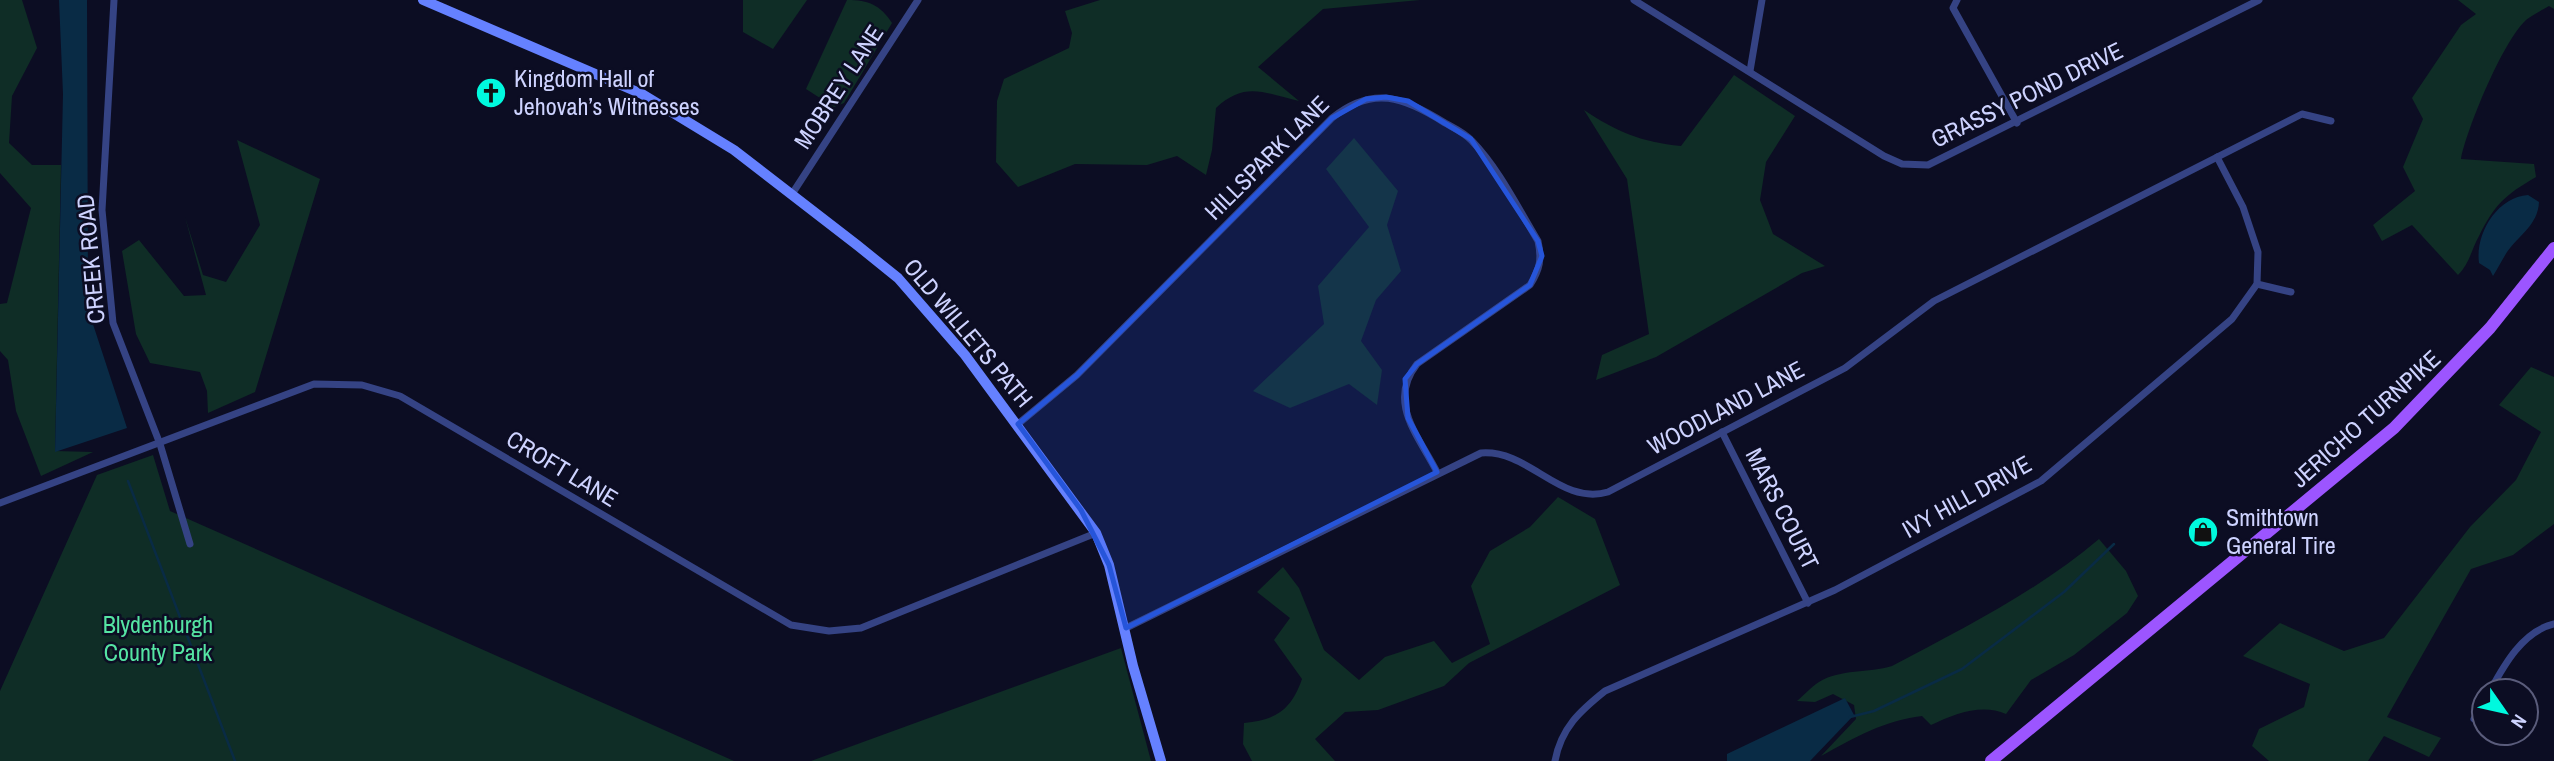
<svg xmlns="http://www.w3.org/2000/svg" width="2554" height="761" font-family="'Archivo Narrow',sans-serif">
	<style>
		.green { fill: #0f2d26 }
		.water { fill: #092b45 }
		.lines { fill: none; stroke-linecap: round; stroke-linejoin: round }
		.stream { stroke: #092b45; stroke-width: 2.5 }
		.minor { stroke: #354384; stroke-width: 7 }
		.secondary { stroke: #6581ff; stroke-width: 10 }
		.primary { stroke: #9c55ff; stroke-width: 12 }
		.marked { fill: #2655da; fill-opacity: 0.2; stroke: #2655da; stroke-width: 5; stroke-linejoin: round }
		.labels { text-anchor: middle; stroke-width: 5; stroke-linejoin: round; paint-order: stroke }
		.poi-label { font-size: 24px; fill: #ced3ff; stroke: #0c0d23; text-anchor: start }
		.street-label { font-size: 24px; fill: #ced3ff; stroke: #0c0d23 }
		.park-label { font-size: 24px; fill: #55e4a3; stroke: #0c0d23 }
	</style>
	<rect width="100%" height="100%" fill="#0c0d23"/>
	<g class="green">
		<polygon points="0,0 22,0 37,48 12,96 9,143 32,165 61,165 55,451 93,452 41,476 16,411 8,360 0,351 0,304 7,303 31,208 0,173"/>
		<polygon points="743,0 807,0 773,49 743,32"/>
		<path d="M 847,0 C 869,0 880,5 892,23 L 844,103 L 834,107 L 806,89 Z"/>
		<path d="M 1100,0 L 1420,0 L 1323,9 L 1258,67 L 1299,101 C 1264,93 1245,81 1216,108 L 1212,150 L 1206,175 L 1177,156 L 1147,165 L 1075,164 L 1018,187 L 996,162 L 997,101 L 1004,79 L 1069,48 L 1072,33 L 1065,11 Z"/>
		<path d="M 2458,0 L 2554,0 L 2554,9 L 2549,6 C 2542,10 2532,15 2526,20 C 2503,41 2467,128 2461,159 L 2534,164 L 2536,177 C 2505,195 2495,204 2479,236 C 2471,250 2470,263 2458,275 L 2412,225 L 2382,241 L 2373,225 L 2415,191 L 2403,167 L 2423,119 L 2412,98 L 2461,25 L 2476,14 Z"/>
		<path d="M 1734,75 L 1795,116 L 1766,162 L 1760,200 L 1773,234 L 1825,266 L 1802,273 L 1656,357 L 1596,380 L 1602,355 L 1649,334 L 1627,179 L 1584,110 C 1617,132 1641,142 1681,146 Z"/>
		<polygon points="1354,138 1398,191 1387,225 1401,271 1376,300 1361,341 1382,370 1377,405 1349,384 1290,408 1253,391 1324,324 1318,286 1369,227 1326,169"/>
		<polygon points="237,140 320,179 255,392 208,413 207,391 200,372 150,363 136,334 122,251 139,240 184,296 206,295 185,217 203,275 226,282 260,225"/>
		<polygon points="2531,367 2554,377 2554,524 2513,555 2471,569 2387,717 2441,738 2429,757 2384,736 2368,761 2269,761 2252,746 2259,729 2304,707 2310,684 2243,656 2280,623 2344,651 2384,638 2470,527 2516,480 2541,432 2499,405"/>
		<polygon points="153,455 170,511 734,761 0,761 0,691 97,475"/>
		<path d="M 1558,497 L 1595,519 L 1620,585 L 1469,663 L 1444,686 L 1378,710 L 1345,712 L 1315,739 L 1335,761 L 1252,761 L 1243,744 L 1244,723 C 1275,720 1291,711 1302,679 L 1274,640 L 1290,618 L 1257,592 L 1283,567 L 1299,588 L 1324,650 L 1359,680 L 1385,657 L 1434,641 L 1452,663 L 1490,644 L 1471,586 L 1490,551 L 1530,527 Z"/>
		<path d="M 2099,539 L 2126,571 L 2138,596 L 2127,613 L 2074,655 L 2031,680 L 2006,714 C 1982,703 1954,714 1931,725 L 1922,716 C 1885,720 1854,738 1821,756 L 1856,719 L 1854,705 L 1833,694 L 1815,702 L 1797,701 C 1804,695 1811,687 1819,682 C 1840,669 1869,673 1892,666 C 1964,628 2036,592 2099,539 Z"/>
		<polygon points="1121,648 1151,761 811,761"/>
	</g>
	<g class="water">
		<polygon points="59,0 87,0 88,309 127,428 55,452 63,94"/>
		<path d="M 2528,195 L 2539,202 C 2538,225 2519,235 2507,252 C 2502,260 2498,268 2493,276 L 2490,270 L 2479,263 C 2475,234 2497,197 2528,195 Z"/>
		<polygon points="1845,698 1854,715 1810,761 1727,761 1727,754"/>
	</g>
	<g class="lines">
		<g class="stream">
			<polyline points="128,481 235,761"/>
			<polyline points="1850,717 1874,711 1962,669 2064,592 2114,544"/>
		</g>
		<g class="minor">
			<polyline points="114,0 102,210 113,323 160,444 190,544"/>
			<polyline points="1634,0 1884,156 1902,164 1928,165 2259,0"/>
			<polyline points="1957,0 1953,8 2017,123"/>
			<polyline points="1750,71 1762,0"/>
			<polyline points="792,194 918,0"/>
			<polyline points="2257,284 2291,292"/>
			<path d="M 1018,424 L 1077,375 L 1332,118 C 1373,85 1404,97 1445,123 C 1454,128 1465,133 1472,141 C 1499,169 1518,208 1538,241 C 1542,259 1540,269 1530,285 L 1417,364 C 1387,402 1418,435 1437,472"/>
			<polyline points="1722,432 1808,603"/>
			<polyline points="0,503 314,384 362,385 400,396 791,625 829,631 861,628 1096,533"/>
			<path d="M 1126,628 L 1481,453 C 1529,449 1560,506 1608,492 L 1845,368 L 1934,301 L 2302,114 L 2331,121"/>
			<path d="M 2490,691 C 2504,665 2523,631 2554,624"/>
			<polyline points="2474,719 2484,701"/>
			<path d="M 1555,761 C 1561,728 1580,711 1605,691 L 1835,590 L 2041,481 L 2232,319 L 2257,284 L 2258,252 L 2243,207 L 2217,157"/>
		</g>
		<polyline class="secondary" points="423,0 642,94 734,150 857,245 898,278 965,355 1096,533 1109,565 1133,666 1161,761"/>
		<polyline class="primary" points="1991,761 2394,428 2490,328 2554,248"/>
	</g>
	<path class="marked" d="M 1386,97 L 1408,101 L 1471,139 L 1538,241 L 1542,256 L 1530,285 L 1417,364 L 1405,379 L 1408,418 L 1437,472 L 1126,628 L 1109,565 L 1081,510 L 1018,424 L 1077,375 L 1332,118 L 1366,99 Z"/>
	<defs>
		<g id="church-disc" transform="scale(1.575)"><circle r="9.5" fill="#00f9de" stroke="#0c0d23"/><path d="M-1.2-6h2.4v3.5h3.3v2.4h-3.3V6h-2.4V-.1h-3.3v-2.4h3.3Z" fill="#111"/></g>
		<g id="shop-disc" transform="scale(1.575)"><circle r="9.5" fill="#00f9de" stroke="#0c0d23"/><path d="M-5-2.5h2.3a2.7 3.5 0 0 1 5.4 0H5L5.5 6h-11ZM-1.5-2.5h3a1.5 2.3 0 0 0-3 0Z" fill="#111"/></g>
	</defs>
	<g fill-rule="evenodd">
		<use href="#church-disc" x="491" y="93"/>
		<use href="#shop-disc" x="2203" y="532"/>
	</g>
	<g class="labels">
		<g class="poi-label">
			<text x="514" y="87">Kingdom Hall of<tspan x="514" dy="28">Jehovah’s Witnesses</tspan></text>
			<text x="2226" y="526">Smithtown<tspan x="2226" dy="28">General Tire</tspan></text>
		</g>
		<g class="street-label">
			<text transform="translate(839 87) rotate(-57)" y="8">MOBREY LANE</text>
			<text transform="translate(2027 95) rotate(-26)" y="8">GRASSY POND DRIVE</text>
			<text transform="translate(1267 158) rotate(-45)" y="8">HILLSPARK LANE</text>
			<text transform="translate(91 259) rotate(-95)" y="8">CREEK ROAD</text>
			<text transform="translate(968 333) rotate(50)" y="8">OLD WILLETS PATH</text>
			<text transform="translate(1726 408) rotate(-28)" y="8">WOODLAND LANE</text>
			<text transform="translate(2366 419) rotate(-42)" y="8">JERICHO TURNPIKE</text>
			<text transform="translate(562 469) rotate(31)" y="8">CROFT LANE</text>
			<text transform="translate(1967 497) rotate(-29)" y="8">IVY HILL DRIVE</text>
			<text transform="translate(1782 509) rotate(63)" y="8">MARS COURT</text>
		</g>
		<g class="park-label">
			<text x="158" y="633">Blydenburgh<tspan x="158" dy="28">County Park</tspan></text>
		</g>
	</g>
	<g transform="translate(2505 712) rotate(124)"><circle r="33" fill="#0c0d23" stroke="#5a5c7b" stroke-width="2"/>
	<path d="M0-5L12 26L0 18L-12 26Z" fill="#00f9de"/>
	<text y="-10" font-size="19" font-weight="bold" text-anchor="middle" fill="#ced3ff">N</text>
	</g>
</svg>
